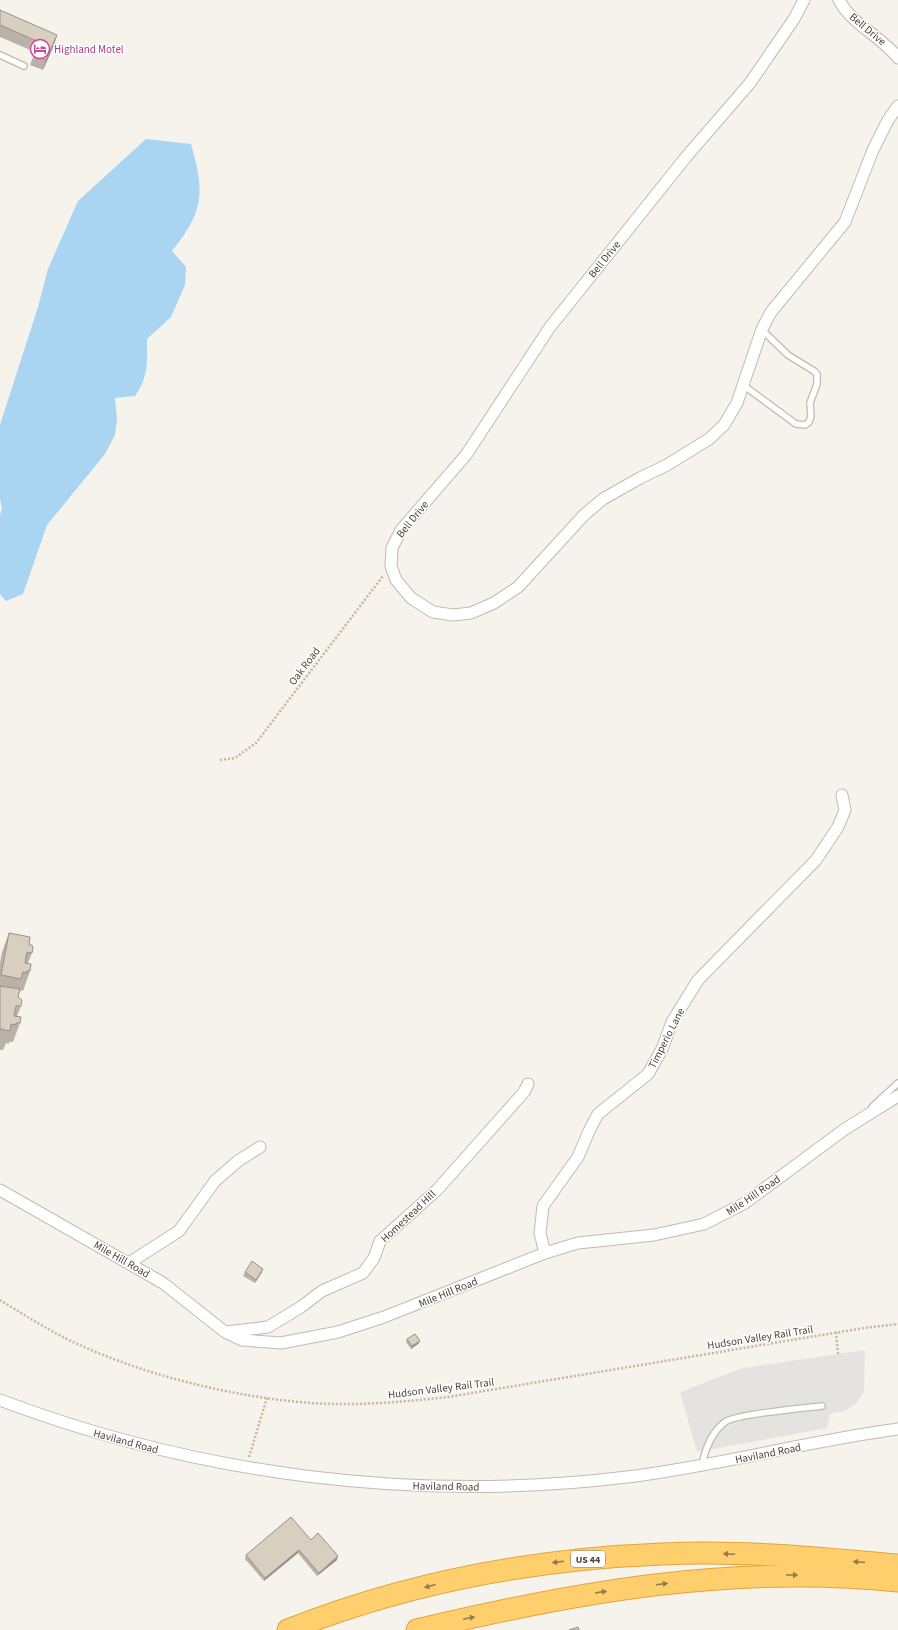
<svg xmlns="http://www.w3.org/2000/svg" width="898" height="1630" font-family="'Source Sans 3',sans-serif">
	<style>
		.parking { fill: #e5e3e0 }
		.water { fill: #a9d4f2 }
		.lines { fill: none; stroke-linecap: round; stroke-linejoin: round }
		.lane-casing { stroke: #c2bbae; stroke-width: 8 }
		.street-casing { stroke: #c2bbae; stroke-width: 13 }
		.highway-casing { stroke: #e0a43c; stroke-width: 23 }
		.path { stroke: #c4b79f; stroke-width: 2.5; stroke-dasharray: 2 2; stroke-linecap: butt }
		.lane { stroke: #fff; stroke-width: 5.5 }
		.street { stroke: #fff; stroke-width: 11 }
		.highway { stroke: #ffcf6e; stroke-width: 21 }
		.wall { fill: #bab2a6 }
		.shaded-wall { fill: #979187 }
		.building { fill: #d8cfc1; stroke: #979187 }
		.oneway { fill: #937c4e }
		.labels { text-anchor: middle; stroke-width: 3; stroke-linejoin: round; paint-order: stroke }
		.shield { fill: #fff; stroke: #817c74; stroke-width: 1 }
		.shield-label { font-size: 10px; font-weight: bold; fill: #4b4439 }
		.street-label { font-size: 11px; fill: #4b4439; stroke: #fff }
		.hotel-label { font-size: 11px; fill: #b23c85; stroke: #fff; text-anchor: start }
	</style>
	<rect width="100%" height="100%" fill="#f6f3ec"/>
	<polygon class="parking" points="865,1350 864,1392 857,1403 844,1411 830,1414 827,1428 697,1452 680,1392 743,1368"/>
	<path class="water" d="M 146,139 L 191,144 C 205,193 204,211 172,251 L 186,267 L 185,285 L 171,317 L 147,339 C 147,363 149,375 135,396 L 115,398 L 117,419 L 115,435 L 105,454 L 47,525 L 23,594 L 6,601 L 0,594 L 0,516 L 2,507 L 0,500 L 0,425 L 38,307 L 48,269 L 78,201 Z"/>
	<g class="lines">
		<g class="lane-casing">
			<g id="lane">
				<polyline points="0,55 24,66"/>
				<polyline points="743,385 796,424 805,425 809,422 811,416 810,403 817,384 817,374 814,371 788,355 762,330"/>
				<polyline points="872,1107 898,1083"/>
				<path d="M 702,1465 C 705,1450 712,1432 725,1422 C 736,1414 804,1408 822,1406"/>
			</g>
		</g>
		<g class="street-casing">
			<g id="street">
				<polyline points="804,0 794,19 750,83 686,157 550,327 466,455 401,530 392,548 391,566 396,580 411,598 433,612 453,615 471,613 494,603 518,587 584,515 603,499 640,478 667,465 709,439 724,425 737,403 762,329 771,312 845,222 873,150 888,120 898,106"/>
				<path d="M 839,0 C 852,25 881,36 898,58"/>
				<polyline points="0,1190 163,1283 225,1332 242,1340 281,1343 338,1332 384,1317 545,1253 578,1243 654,1235 704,1224 745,1203 845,1129 898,1096"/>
				<polyline points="545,1253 540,1233 543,1206 578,1157 589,1131 598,1114 648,1074 662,1049 672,1022 698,980 816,860 838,827 845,810 842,795"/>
				<polyline points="129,1263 179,1231 215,1181 238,1161 260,1147"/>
				<polyline points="226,1332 268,1327 301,1307 322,1291 363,1273 374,1258 380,1241 437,1190 524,1092 528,1084"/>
				<path d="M 0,1400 C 199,1475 415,1503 627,1477 C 718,1466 807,1441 898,1429"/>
			</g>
		</g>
		<g class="highway-casing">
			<g id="highway">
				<path d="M 288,1630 C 406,1583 534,1559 662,1554 C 740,1550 820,1558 898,1565"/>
				<path d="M 417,1630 C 576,1592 734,1564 898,1581"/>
			</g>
		</g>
		<g class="path">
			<polyline points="220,760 235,758 256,743 383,576"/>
			<path d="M 0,1300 C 23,1314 46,1329 71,1341 C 143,1375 232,1397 311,1403 C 357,1406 403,1402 448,1397 L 864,1328 L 898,1324"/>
			<polyline points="836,1332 838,1354"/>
			<polyline points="249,1457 267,1398"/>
		</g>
		<use href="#lane" class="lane"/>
		<use href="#street" class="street"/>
		<use href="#highway" class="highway"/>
	</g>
	<g class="wall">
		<polygon points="0,10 54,45 43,70 30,65 35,52 0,37"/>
		<polygon points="9,933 29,945 32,953 28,963 30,971 23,991 21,990 20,992 19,992 18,997 21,1006 17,1016 20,1023 13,1042 9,1042 9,1044 6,1043 3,1050 0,1050 0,963 2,952"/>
		<polygon points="245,1272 262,1272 255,1283 243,1276"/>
		<polygon points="407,1339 420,1341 418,1344 411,1349 406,1342"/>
		<polygon points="311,1540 337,1560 317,1576 298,1553 264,1581 245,1559 246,1555"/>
	</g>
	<g class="shaded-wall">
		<polygon points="57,35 54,45 43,70 46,60"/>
		<polygon points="263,1269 262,1272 255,1283 256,1280"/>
		<polygon points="420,1341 418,1344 411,1349 412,1346"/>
		<polygon points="299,1550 298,1553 264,1581 265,1578"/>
		<polygon points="338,1556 337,1560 317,1576 319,1573"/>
	</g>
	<g class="building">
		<polygon points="0,10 57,35 46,60 34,55 39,42 0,25"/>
		<polygon points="9,933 30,937 29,945 32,945 33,948 32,953 27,952 25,963 31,964 30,971 27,971 27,973 23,972 21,979 1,975"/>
		<polygon points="0,986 20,989 18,997 22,1000 21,1006 16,1006 14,1016 21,1017 20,1023 16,1023 16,1025 11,1024 10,1031 0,1029"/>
		<polygon points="252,1261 263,1269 256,1280 245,1272"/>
		<polygon points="415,1334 420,1341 412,1346 407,1339"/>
		<polygon points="291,1517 311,1540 318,1533 338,1556 319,1573 299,1550 265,1578 246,1555"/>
		<polygon points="578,1627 579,1630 569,1630"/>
	</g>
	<defs><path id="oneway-solid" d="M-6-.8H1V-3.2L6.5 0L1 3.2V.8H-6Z"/></defs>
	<g class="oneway">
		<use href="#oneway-solid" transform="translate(729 1554) rotate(-178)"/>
		<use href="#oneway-solid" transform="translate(558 1562) rotate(173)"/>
		<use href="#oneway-solid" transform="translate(859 1562) rotate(-176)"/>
		<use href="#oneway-solid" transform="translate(792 1575)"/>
		<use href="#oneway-solid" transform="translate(662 1584) rotate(-7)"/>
		<use href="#oneway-solid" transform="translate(430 1586) rotate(165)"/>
		<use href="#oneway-solid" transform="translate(601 1592) rotate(-9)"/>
		<use href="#oneway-solid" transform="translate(469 1618) rotate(-12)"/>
	</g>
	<defs>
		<g id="hotel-ring" transform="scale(1)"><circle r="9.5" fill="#fff" stroke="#d1479c" stroke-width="1.5"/><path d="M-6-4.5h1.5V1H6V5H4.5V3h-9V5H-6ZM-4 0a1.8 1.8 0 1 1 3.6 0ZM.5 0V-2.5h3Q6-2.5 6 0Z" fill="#d1479c"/></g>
	</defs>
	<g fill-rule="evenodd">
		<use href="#hotel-ring" x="40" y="49"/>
	</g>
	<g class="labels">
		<rect class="shield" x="571" y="1551" width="34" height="16" rx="3"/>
		<g class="shield-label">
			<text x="588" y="1563">US 44</text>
		</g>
		<g class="street-label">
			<text transform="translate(868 29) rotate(40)" y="4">Bell Drive</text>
			<text transform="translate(604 259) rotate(-51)" y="4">Bell Drive</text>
			<text transform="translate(412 519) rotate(-51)" y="4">Bell Drive</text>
			<text transform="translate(304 666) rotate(-53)" y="4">Oak Road</text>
			<text transform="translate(666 1038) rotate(-63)" y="4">Timperio Lane</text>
			<text transform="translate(753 1195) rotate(-34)" y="4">Mile Hill Road</text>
			<text transform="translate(408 1216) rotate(-43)" y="4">Homestead Hill</text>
			<text transform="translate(122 1259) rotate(30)" y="4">Mile Hill Road</text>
			<text transform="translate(448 1292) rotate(-22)" y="4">Mile Hill Road</text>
			<text transform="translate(760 1337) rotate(-9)" y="4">Hudson Valley Rail Trail</text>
			<text transform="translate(441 1388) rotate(-7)" y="4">Hudson Valley Rail Trail</text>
			<text transform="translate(126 1441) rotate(15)" y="4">Haviland Road</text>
			<text transform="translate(768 1453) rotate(-11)" y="4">Haviland Road</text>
			<text transform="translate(446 1486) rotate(1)" y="4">Haviland Road</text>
		</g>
		<g class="hotel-label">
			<text x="54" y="53">Highland Motel</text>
		</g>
	</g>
</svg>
